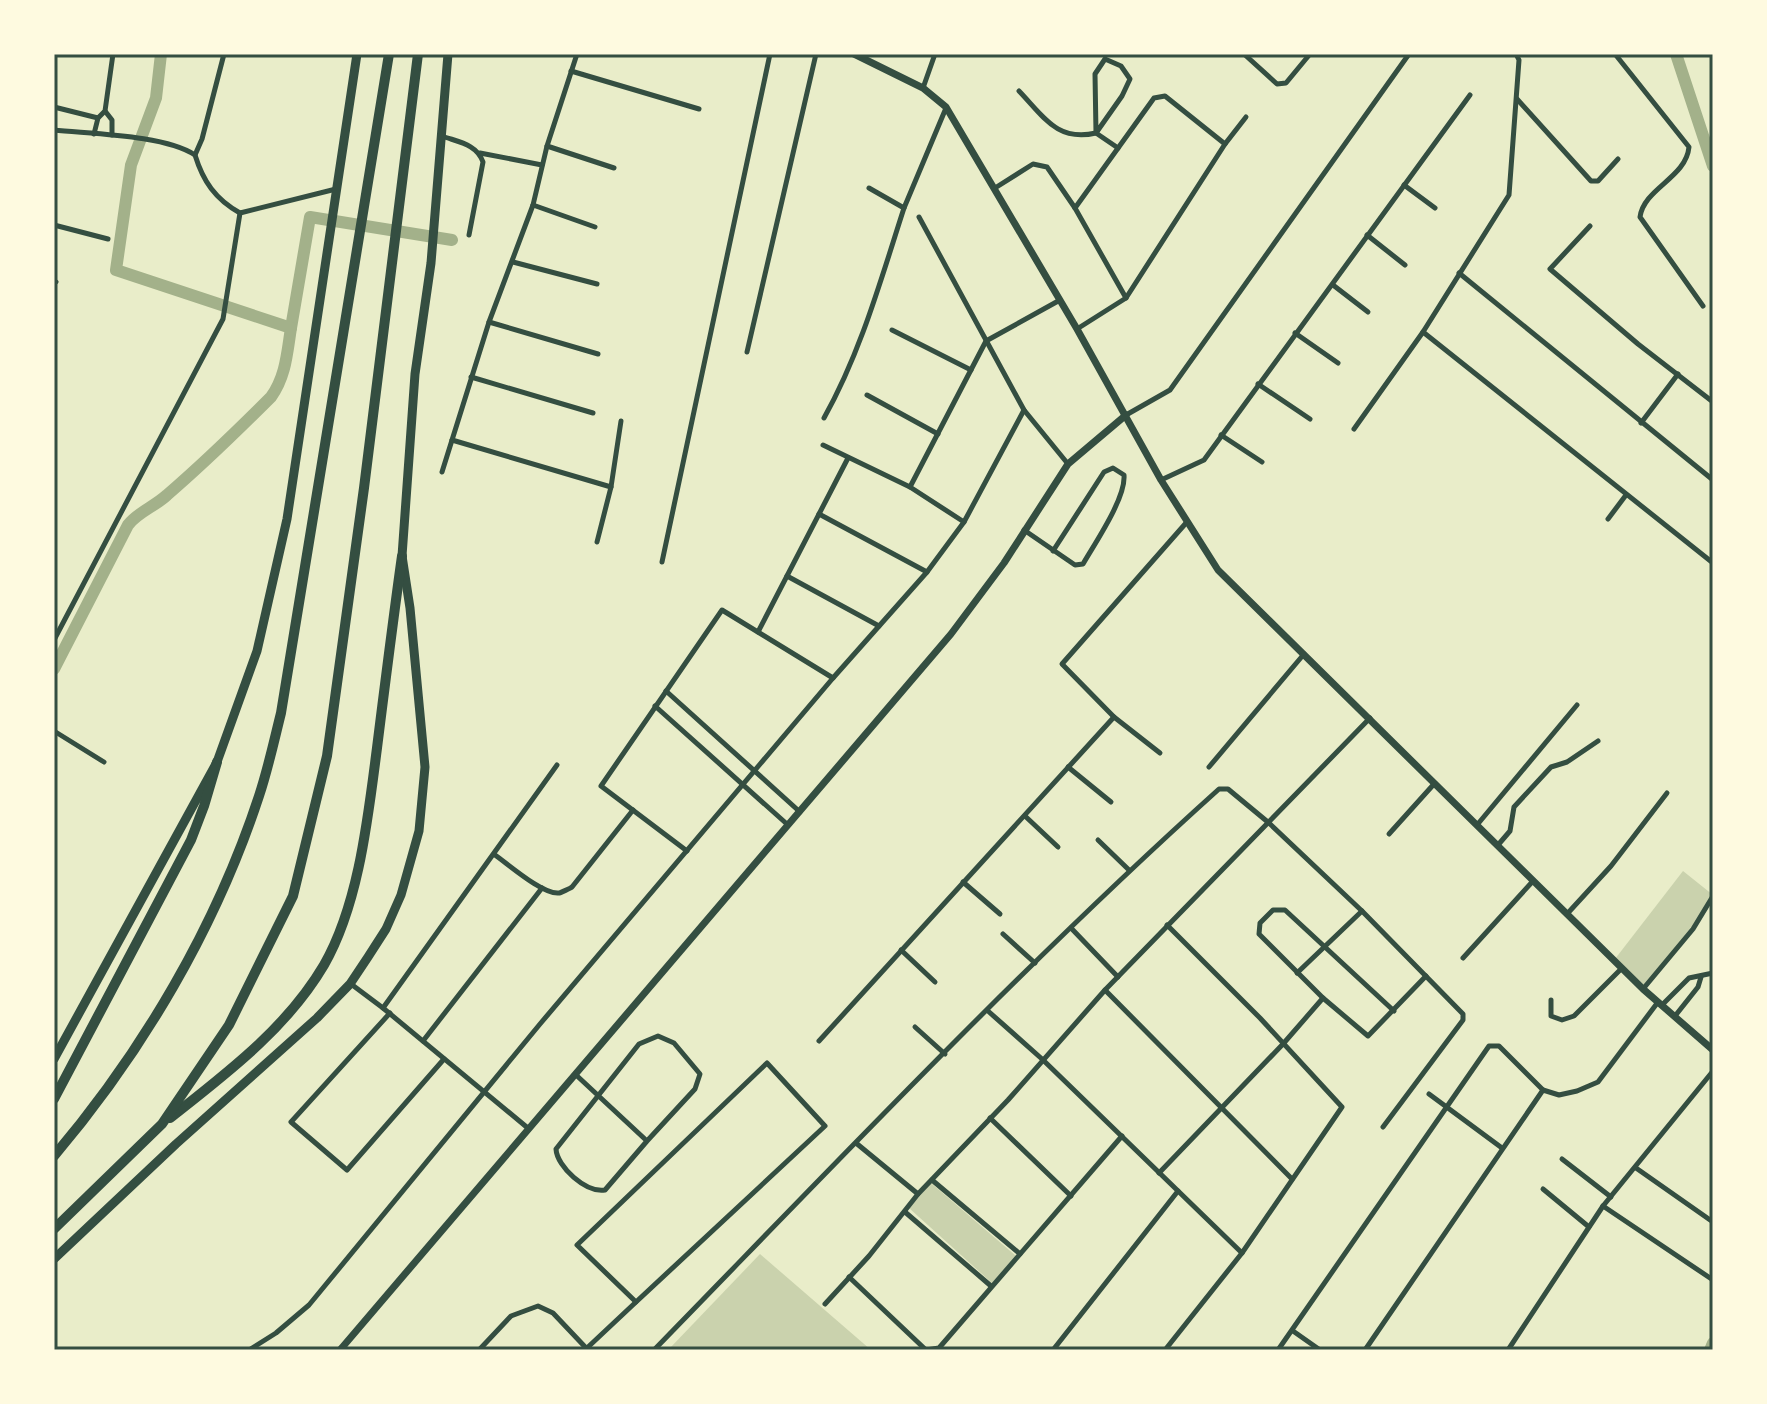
<svg xmlns="http://www.w3.org/2000/svg" width="1767" height="1404" font-family="Arial,sans-serif">
	<style>
		.green { fill: #cad2ad }
		.lines { fill: none; stroke-linecap: round; stroke-linejoin: round }
		.canal { stroke: #a3b18a; stroke-width: 12 }
		.minor { stroke: #344e41; stroke-width: 5 }
		.tertiary { stroke: #344e41; stroke-width: 7 }
		.primary { stroke: #344e41; stroke-width: 9 }
		.motorway { stroke: #344e41; stroke-width: 10 }
		.neatline { fill: none; stroke: #344e41; stroke-width: 3 }
	</style>
	<rect width="100%" height="100%" fill="#e9edc9"/>
	<g class="green">
		<polygon points="1683,871 1713,895 1713,901 1643,989 1615,959"/>
		<polygon points="931,1183 1016,1256 992,1283 909,1208"/>
		<polygon points="760,1254 871,1350 673,1350 670,1348"/>
	</g>
	<g class="lines">
		<g class="canal">
			<polyline points="1676,54 1713,166"/>
			<polyline points="291,328 310,217 452,240"/>
			<path d="M 54,669 L 128,525 C 138,512 154,507 167,495 C 203,464 237,431 271,397 C 286,376 287,353 291,328 L 116,270 L 131,165 L 156,98 L 161,54"/>
			<polyline points="1710,1350 1713,1343"/>
		</g>
		<g class="minor">
			<path d="M 224,54 L 202,139 L 195,155 C 203,181 215,199 240,213"/>
			<polyline points="1244,54 1277,84 1286,83 1310,54"/>
			<path d="M 1615,54 L 1689,147 C 1686,178 1644,188 1640,217 L 1703,306"/>
			<polygon points="1105,59 1121,66 1130,79 1122,96 1096,133 1095,74"/>
			<polyline points="571,71 699,109"/>
			<polyline points="923,88 935,54"/>
			<path d="M 1019,91 C 1044,117 1057,142 1096,133 L 1118,148"/>
			<polyline points="1517,99 1591,181 1598,181 1618,159"/>
			<polyline points="54,107 98,118"/>
			<polyline points="105,111 112,120 112,135"/>
			<path d="M 54,130 C 92,134 165,135 195,155"/>
			<polyline points="94,134 98,118 105,111 113,54"/>
			<path d="M 442,136 C 458,142 477,144 483,162 L 469,235"/>
			<polyline points="1225,144 1246,117"/>
			<polyline points="547,146 614,168"/>
			<polyline points="480,153 542,165"/>
			<polyline points="1404,185 1435,208"/>
			<polyline points="869,188 904,208 946,108"/>
			<polyline points="995,188 1033,164 1047,167 1075,208 1126,298"/>
			<polyline points="533,205 595,227"/>
			<polyline points="1075,208 1154,98 1165,96 1225,144 1126,298 1077,329"/>
			<polyline points="919,217 1024,410 1068,464"/>
			<polyline points="54,225 108,239"/>
			<polyline points="1590,226 1550,269 1638,344 1713,402"/>
			<polyline points="1367,235 1405,265"/>
			<polyline points="513,262 597,284"/>
			<polyline points="1459,273 1713,480"/>
			<polyline points="54,281 56,282"/>
			<polyline points="1333,285 1368,312"/>
			<polyline points="489,322 598,354"/>
			<polyline points="892,330 971,370"/>
			<polyline points="1423,332 1713,563"/>
			<polyline points="1295,333 1338,363"/>
			<polyline points="747,352 816,54"/>
			<polyline points="471,377 593,413"/>
			<polyline points="1258,384 1310,419"/>
			<polyline points="867,395 938,434"/>
			<polyline points="1126,415 1170,390 1409,54"/>
			<path d="M 824,418 C 861,352 881,279 904,208"/>
			<polyline points="1641,423 1678,374"/>
			<polyline points="1354,429 1423,332 1509,195 1519,60 1516,54"/>
			<polyline points="1221,435 1262,462"/>
			<polyline points="452,440 611,487"/>
			<polyline points="823,445 910,487 964,522"/>
			<polyline points="442,472 489,322 533,205 547,146 577,54"/>
			<polyline points="1161,480 1204,460 1470,95"/>
			<polyline points="910,487 986,341 1060,300"/>
			<polyline points="819,514 927,572"/>
			<polyline points="1608,519 1626,495"/>
			<path d="M 1024,530 L 1075,565 L 1083,564 C 1095,543 1126,498 1124,475 L 1113,468 L 1104,472 L 1053,551"/>
			<polyline points="597,542 611,487 621,421"/>
			<polyline points="662,562 770,54"/>
			<polyline points="787,576 879,626"/>
			<polyline points="758,632 848,458"/>
			<polyline points="54,640 223,319 240,213 336,189"/>
			<polyline points="666,691 800,812"/>
			<polyline points="655,706 788,825"/>
			<polyline points="54,731 104,762"/>
			<polyline points="1160,753 1114,717 1062,664 1186,523"/>
			<polyline points="1068,767 1111,802"/>
			<polyline points="1209,767 1304,654"/>
			<polyline points="1025,816 1058,847"/>
			<polyline points="1477,825 1577,705"/>
			<polyline points="1389,834 1434,784"/>
			<polyline points="1098,840 1129,870"/>
			<polyline points="1498,845 1510,831 1514,807 1551,767 1567,762 1598,741"/>
			<polyline points="687,851 601,786 722,610 833,678"/>
			<path d="M 495,855 C 508,864 543,895 559,893 C 560,893 571,888 572,887 L 633,810"/>
			<polyline points="963,882 1000,914"/>
			<polyline points="1567,914 1611,866 1667,793"/>
			<polyline points="1071,928 1118,977"/>
			<polyline points="1003,934 1035,963"/>
			<polyline points="901,950 935,982"/>
			<polyline points="1463,958 1533,881"/>
			<polyline points="1297,973 1362,911"/>
			<polyline points="351,984 383,1008 529,1129"/>
			<polyline points="1643,989 1693,929 1713,896"/>
			<polyline points="1105,990 1292,1179"/>
			<polyline points="1323,998 1259,934 1260,923 1273,910 1285,910 1394,1011"/>
			<polyline points="1551,1000 1551,1016 1562,1020 1574,1016 1622,968"/>
			<polyline points="1662,1005 1689,978 1713,973"/>
			<polyline points="383,1008 557,765"/>
			<polyline points="988,1011 1042,1059 1242,1253"/>
			<polyline points="390,1013 291,1122 347,1170 444,1059"/>
			<polyline points="1675,1016 1698,987 1701,977"/>
			<polyline points="915,1027 945,1054"/>
			<polyline points="423,1041 542,888"/>
			<polyline points="819,1041 1114,717"/>
			<polygon points="767,1063 825,1126 636,1302 577,1245"/>
			<path d="M 575,1074 L 647,1141 L 695,1089 L 700,1074 L 674,1043 L 658,1036 L 639,1044 L 556,1149 C 557,1167 586,1193 605,1190 L 647,1141"/>
			<polyline points="1429,1094 1502,1148"/>
			<polyline points="990,1118 1071,1196"/>
			<polyline points="856,1143 918,1194"/>
			<polyline points="1562,1159 1611,1197"/>
			<polyline points="1636,1168 1713,1222"/>
			<polyline points="1159,1173 1283,1044 1323,998 1368,1036 1426,976"/>
			<polyline points="932,1180 1020,1254"/>
			<polyline points="1543,1189 1589,1227"/>
			<polyline points="1603,1206 1713,1280"/>
			<polyline points="905,1212 991,1286"/>
			<polyline points="849,1277 926,1350 939,1348 1122,1136"/>
			<polyline points="825,1304 869,1256 918,1194 1008,1100 1105,990 1370,718"/>
			<polyline points="1293,1331 1320,1350"/>
			<polyline points="587,1348 636,1302"/>
			<polyline points="249,1350 276,1333 309,1305 540,1024 833,678 927,572 964,522 1024,410"/>
			<polyline points="479,1350 511,1316 538,1306 553,1313 588,1350"/>
			<path d="M 654,1350 C 839,1160 1022,966 1219,789 L 1228,789 L 1269,823 L 1362,911 L 1463,1014 L 1463,1020 L 1383,1127"/>
			<polyline points="1053,1350 1178,1191"/>
			<polyline points="1165,1350 1242,1253 1342,1107 1260,1018 1167,925"/>
			<polyline points="1278,1350 1489,1046 1499,1046 1543,1090"/>
			<polyline points="1365,1350 1543,1090 1559,1095 1577,1091 1598,1082 1658,1002"/>
			<polyline points="1508,1350 1603,1206 1713,1071"/>
		</g>
		<g class="tertiary">
			<polyline points="854,54 923,88 946,107 1077,329 1161,480 1218,570 1643,989 1713,1050"/>
			<polyline points="340,1350 951,634 1004,563 1068,464 1126,415"/>
		</g>
		<g class="primary">
			<polyline points="54,1059 217,762 257,651 287,519 357,54"/>
			<polyline points="54,1259 176,1144 317,1018 350,984 368,957 386,929 401,895 419,831 425,767 410,608 402,556 415,374 431,263 448,54"/>
		</g>
		<g class="motorway">
			<polyline points="54,1099 191,840 204,806 217,762"/>
			<path d="M 170,1118 C 227,1073 287,1028 324,965 C 359,904 368,817 377,748 C 385,684 393,620 402,556"/>
			<path d="M 54,1156 C 143,1051 216,927 259,796 C 268,769 274,741 281,713 L 389,54"/>
			<polyline points="54,1229 162,1124 229,1025 293,896 327,756 364,488 418,54"/>
		</g>
	</g>
	<rect width="1767" height="1404" fill="none" stroke="#fefae0" stroke-width="112"/>
	<rect x="56" y="56" width="1655" height="1292" class="neatline"/>
</svg>
